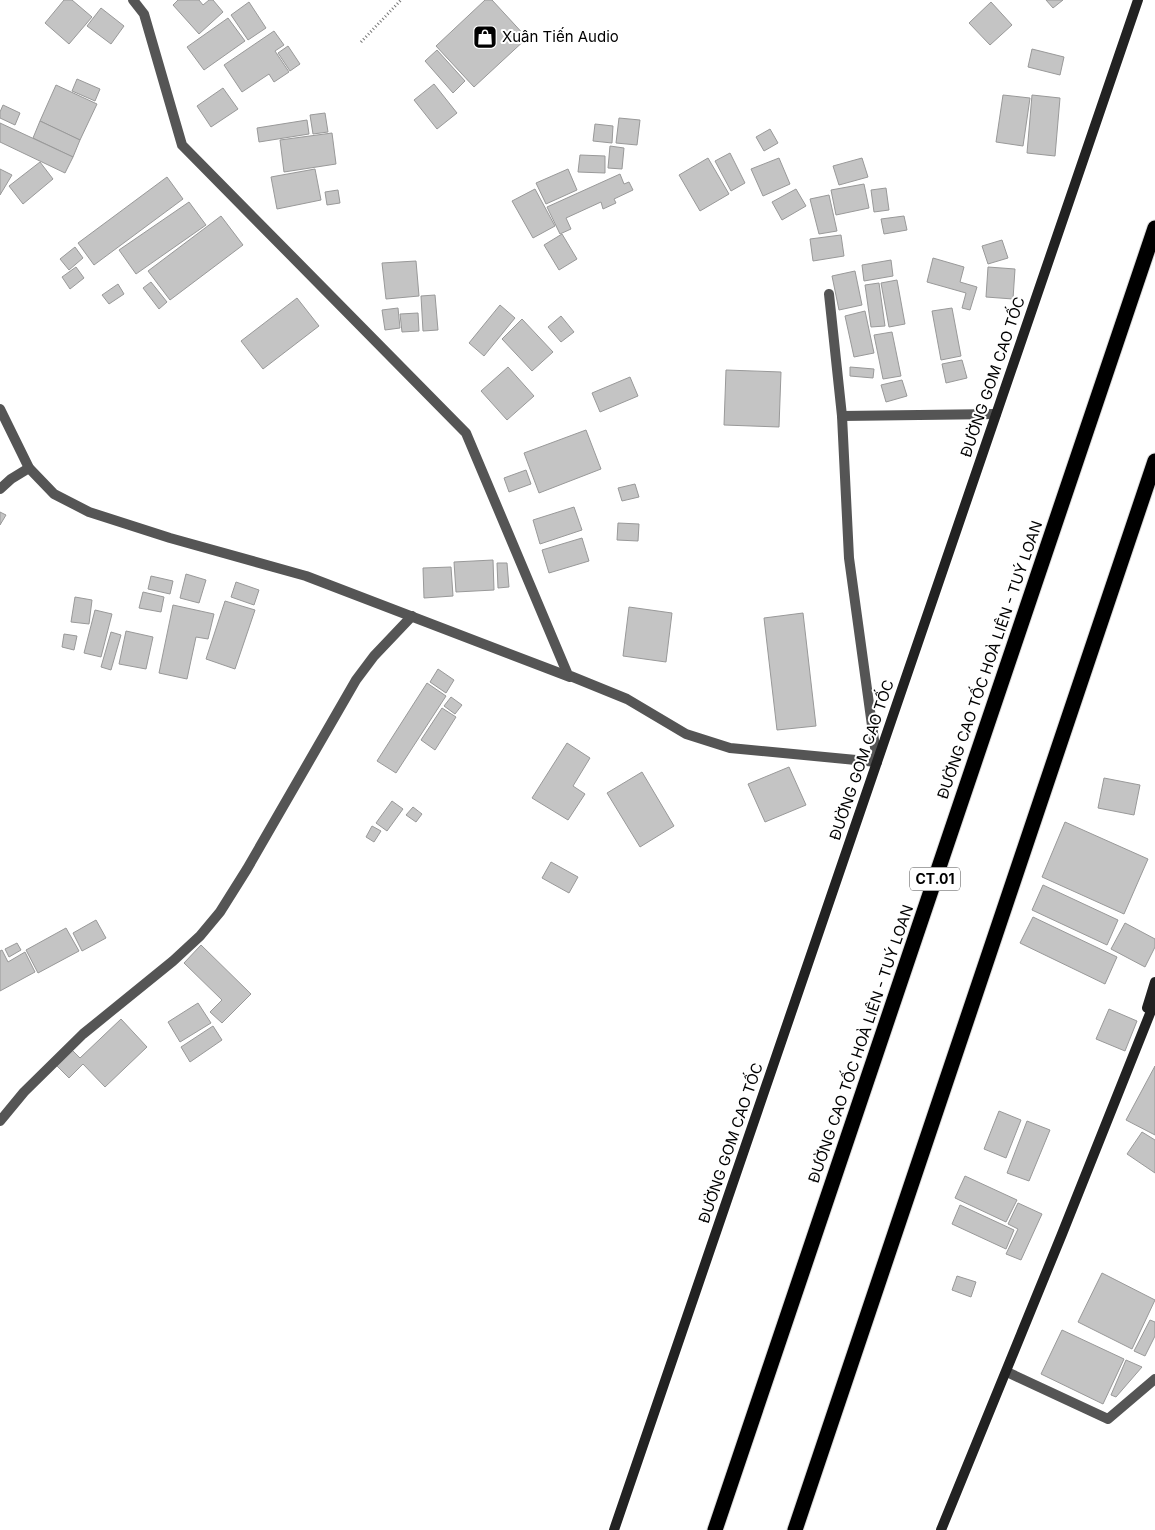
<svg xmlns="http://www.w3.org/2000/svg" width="1155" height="1530" font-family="Inter,sans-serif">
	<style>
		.building { fill: #c4c4c4; stroke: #999 }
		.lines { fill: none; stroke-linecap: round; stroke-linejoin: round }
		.highway-casing { stroke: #dbdbdb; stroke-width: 17 }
		.path { stroke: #777; stroke-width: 3; stroke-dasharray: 1 2.5; stroke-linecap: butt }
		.street { stroke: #555; stroke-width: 10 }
		.secondary { stroke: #222; stroke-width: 10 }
		.highway { stroke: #000; stroke-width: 15 }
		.labels { text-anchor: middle; stroke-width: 4; stroke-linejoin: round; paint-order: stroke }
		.shield { fill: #fff; stroke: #4c4c4c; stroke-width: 1 }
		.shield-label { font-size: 14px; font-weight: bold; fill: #000 }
		.poi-label { font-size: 15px; fill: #000; stroke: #fff; text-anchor: start }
		.street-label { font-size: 15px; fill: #000; stroke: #fff }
	</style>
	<rect width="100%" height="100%" fill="#fff"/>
	<g class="building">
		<polygon points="64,0 72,0 92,17 69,44 45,23"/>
		<polygon points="178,0 199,0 203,5 209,0 213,0 223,12 199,34 173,5"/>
		<polygon points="485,0 492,0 527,38 474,87 436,46"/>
		<polygon points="1046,0 1063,0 1053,8"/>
		<polygon points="249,2 266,28 248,40 231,15"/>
		<polygon points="991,2 1012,25 990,45 969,23"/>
		<polygon points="101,8 124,26 111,44 87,26"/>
		<polygon points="228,18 245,41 204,70 187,47"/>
		<polygon points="274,31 284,45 275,51 289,72 274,82 269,74 242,92 224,65"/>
		<polygon points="288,46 300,64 290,71 278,53"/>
		<polygon points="1032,49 1064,57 1060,75 1028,67"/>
		<polygon points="437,50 465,81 453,93 425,61"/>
		<polygon points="77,79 100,89 95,101 72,91"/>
		<polygon points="434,84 457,113 437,129 414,100"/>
		<polygon points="56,85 97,104 80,140 40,121"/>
		<polygon points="223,88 238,109 211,127 197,106"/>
		<polygon points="1003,95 1030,98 1023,146 996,142"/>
		<polygon points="1032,95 1060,98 1055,156 1027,153"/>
		<polygon points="3,105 20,113 15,125 0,118 0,112"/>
		<polygon points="325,113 328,132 313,134 310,115"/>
		<polygon points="619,118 640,120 637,145 616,143"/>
		<polygon points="307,120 309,134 259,142 257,128"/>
		<polygon points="40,121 80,140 73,157 33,138"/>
		<polygon points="0,123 73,157 65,173 0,142"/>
		<polygon points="595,124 613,126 612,143 593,141"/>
		<polygon points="770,129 778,143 764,151 756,137"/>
		<polygon points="332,133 336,164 284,172 280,140"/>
		<polygon points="610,146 624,148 622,169 608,168"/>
		<polygon points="730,153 745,183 731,191 715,161"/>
		<polygon points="580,155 605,156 605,173 578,172"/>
		<polygon points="708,158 729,194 700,211 679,175"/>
		<polygon points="779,158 790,184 763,196 751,169"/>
		<polygon points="862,158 868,177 839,185 833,166"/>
		<polygon points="40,162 53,179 23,204 9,186"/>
		<polygon points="0,169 12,175 0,195"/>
		<polygon points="315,169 321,200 277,209 271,177"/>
		<polygon points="568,169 577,190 546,204 536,183"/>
		<polygon points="620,174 624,184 629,182 633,190 614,199 616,203 603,209 601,202 566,218 571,229 560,234 547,207"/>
		<polygon points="167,177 183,199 94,265 78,243"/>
		<polygon points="864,184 869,208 836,215 831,190"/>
		<polygon points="886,188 889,210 874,212 871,190"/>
		<polygon points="535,189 555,226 533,238 512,201"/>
		<polygon points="796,189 806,206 782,220 772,202"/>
		<polygon points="338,190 340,203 327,205 325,192"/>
		<polygon points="829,195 837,231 819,234 810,199"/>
		<polygon points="189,202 206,225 136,274 119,250"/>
		<polygon points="221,216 243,245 170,300 148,271"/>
		<polygon points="904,216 907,230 884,234 881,219"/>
		<polygon points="562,234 577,259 559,270 544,245"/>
		<polygon points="841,235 844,256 813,261 810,239"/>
		<polygon points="1002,240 1008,258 988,264 982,246"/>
		<polygon points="75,247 83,258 69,270 60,259"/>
		<polygon points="933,258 964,267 960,282 977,287 970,310 962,308 966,293 927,282"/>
		<polygon points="891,260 893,276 864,281 862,265"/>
		<polygon points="416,261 419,296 386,299 382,263"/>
		<polygon points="76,267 84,278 70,289 62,277"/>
		<polygon points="988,267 1015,269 1013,299 986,297"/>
		<polygon points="855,271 862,305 839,310 832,276"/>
		<polygon points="897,280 905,324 889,327 881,283"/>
		<polygon points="151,282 167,302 159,309 143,288"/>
		<polygon points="879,283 885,326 871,327 865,285"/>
		<polygon points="118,284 124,294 109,304 102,295"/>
		<polygon points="435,295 438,330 423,331 421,296"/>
		<polygon points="297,298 319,326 263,369 241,341"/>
		<polygon points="500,305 515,318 484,356 469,343"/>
		<polygon points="398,308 400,328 385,330 382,310"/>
		<polygon points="952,308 961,356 941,360 932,311"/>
		<polygon points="865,311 874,353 854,357 845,316"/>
		<polygon points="418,313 419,331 402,332 400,314"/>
		<polygon points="561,316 574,332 561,342 548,327"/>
		<polygon points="522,319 553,352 532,371 502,339"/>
		<polygon points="892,332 901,376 883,379 874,335"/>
		<polygon points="962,360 967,378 946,383 942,364"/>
		<polygon points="508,367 534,396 507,420 481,391"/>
		<polygon points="850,367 874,369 873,378 850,376"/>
		<polygon points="726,370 781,372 779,427 724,425"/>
		<polygon points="630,377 638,396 600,412 592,393"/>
		<polygon points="902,380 907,396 886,402 881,385"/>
		<polygon points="586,430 601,469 539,493 524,453"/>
		<polygon points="526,470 531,484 509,492 504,478"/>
		<polygon points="635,484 639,497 622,501 618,488"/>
		<polygon points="574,507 582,530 540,544 533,520"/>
		<polygon points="0,512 6,515 0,525"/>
		<polygon points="618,523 639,524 638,541 617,540"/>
		<polygon points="582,538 589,561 549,573 542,550"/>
		<polygon points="493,560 494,590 456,592 454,562"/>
		<polygon points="497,563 507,563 509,587 498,588"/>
		<polygon points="451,567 453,596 424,598 423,568"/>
		<polygon points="186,574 206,580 199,603 180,598"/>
		<polygon points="151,576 173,581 170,594 148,589"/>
		<polygon points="236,582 259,590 254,605 231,597"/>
		<polygon points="143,592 164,597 161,612 139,608"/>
		<polygon points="75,597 92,600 89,624 71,622"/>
		<polygon points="225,601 255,610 235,669 206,659"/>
		<polygon points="173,605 214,614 208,639 196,637 187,679 159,673"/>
		<polygon points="629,607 672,613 666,662 623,656"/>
		<polygon points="95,610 112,614 101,657 84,653"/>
		<polygon points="803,613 816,726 777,730 764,618"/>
		<polygon points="126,631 153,637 146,669 119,664"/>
		<polygon points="111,632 121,635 111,670 101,667"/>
		<polygon points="64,634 77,636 74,650 62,647"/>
		<polygon points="438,669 454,680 446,693 430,682"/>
		<polygon points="427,683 446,696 396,773 377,761"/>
		<polygon points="451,697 462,705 455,714 444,706"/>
		<polygon points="442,708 456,717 435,750 421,740"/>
		<polygon points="567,743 590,758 573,786 585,794 568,820 532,798"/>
		<polygon points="789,767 806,805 765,822 748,784"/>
		<polygon points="642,772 674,826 640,847 607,793"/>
		<polygon points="1104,778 1140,785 1134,815 1098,808"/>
		<polygon points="392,801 403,809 387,831 376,823"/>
		<polygon points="413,807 422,814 416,822 406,815"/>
		<polygon points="1065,822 1148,859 1124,914 1042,877"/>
		<polygon points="372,826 381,831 374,842 366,837"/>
		<polygon points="551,862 578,877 569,893 542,878"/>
		<polygon points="1043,885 1118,920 1107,945 1032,910"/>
		<polygon points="1033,917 1117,957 1105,984 1020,943"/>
		<polygon points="96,920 106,938 82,951 73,933"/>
		<polygon points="1125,923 1155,939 1155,947 1145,967 1111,949"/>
		<polygon points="66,928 79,951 38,973 26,950"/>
		<polygon points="17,943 21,950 9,957 5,949"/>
		<polygon points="201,945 251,994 222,1023 210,1012 222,1000 184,963"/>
		<polygon points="2,950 8,962 25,952 35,972 0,991 0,951"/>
		<polygon points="198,1003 211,1023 180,1042 168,1022"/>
		<polygon points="1109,1009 1137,1021 1125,1051 1096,1039"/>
		<polygon points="121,1019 147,1047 105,1087 83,1064 69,1078 55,1064 71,1049 80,1058"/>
		<polygon points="213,1026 222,1040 190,1062 181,1047"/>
		<polygon points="1155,1066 1155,1135 1126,1120"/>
		<polygon points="999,1111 1021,1120 1006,1158 984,1149"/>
		<polygon points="1027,1121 1050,1130 1029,1181 1007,1173"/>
		<polygon points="1142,1132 1155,1140 1155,1173 1127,1154"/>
		<polygon points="965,1176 1017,1200 1006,1222 955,1198"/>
		<polygon points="1018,1203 1042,1214 1021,1260 1006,1254 1018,1229 1008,1224"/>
		<polygon points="960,1205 1014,1230 1006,1249 952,1224"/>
		<polygon points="1102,1273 1155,1300 1132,1349 1078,1322"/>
		<polygon points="957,1276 976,1282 971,1297 952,1290"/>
		<polygon points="1150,1320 1155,1322 1155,1336 1145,1356 1134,1351"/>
		<polygon points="1062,1330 1124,1359 1103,1404 1041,1374"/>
		<polygon points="1126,1360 1142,1367 1116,1397 1111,1395"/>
	</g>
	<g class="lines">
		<g class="highway-casing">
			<g id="highway">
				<polyline points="715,1530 1155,228"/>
				<polyline points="795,1530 1155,461"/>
			</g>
		</g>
		<polyline class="path" points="361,42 401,0"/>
		<g class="street">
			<polyline points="133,0 144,14 182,145 466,433 568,675 627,699 686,734 730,748 877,762 849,558 842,416 829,294"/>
			<polyline points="0,409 29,468 54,494 89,512 170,538 306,576 570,677"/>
			<polyline points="842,416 996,414"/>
			<polyline points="0,489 11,479 29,468"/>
			<polyline points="0,1121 24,1092 83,1034 173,961 200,936 220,912 247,869 356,680 374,656 412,616"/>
			<polyline points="1007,1372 1108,1419 1155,1379"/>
		</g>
		<g class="secondary">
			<polyline points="1147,1008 1155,982"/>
			<polyline points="614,1530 1138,0"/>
			<polyline points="941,1530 1062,1234 1155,1001"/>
		</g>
		<use href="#highway" class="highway"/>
	</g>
	<defs>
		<g id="shop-square" transform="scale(1.25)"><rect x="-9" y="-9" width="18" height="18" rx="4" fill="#000" stroke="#fff"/><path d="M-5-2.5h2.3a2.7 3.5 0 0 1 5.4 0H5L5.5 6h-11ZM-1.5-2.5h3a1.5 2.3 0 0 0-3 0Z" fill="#fff"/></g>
	</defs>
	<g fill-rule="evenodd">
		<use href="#shop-square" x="485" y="37"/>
	</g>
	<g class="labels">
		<rect class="shield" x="910" y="867.5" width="50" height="23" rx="4"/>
		<g class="shield-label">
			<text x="935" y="884">CT.01</text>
		</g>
		<g class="poi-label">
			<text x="502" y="42">Xuân Tiến Audio</text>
		</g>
		<g class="street-label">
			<text transform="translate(993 377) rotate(-71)" y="5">ĐƯỜNG GOM CAO TỐC</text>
			<text transform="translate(990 660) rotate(-71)" y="5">ĐƯỜNG CAO TỐC HOÀ LIÊN - TUÝ LOAN</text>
			<text transform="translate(862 760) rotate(-71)" y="5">ĐƯỜNG GOM CAO TỐC</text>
			<text transform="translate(861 1044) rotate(-71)" y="5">ĐƯỜNG CAO TỐC HOÀ LIÊN - TUÝ LOAN</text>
			<text transform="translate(731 1143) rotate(-71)" y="5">ĐƯỜNG GOM CAO TỐC</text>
		</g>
	</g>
</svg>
